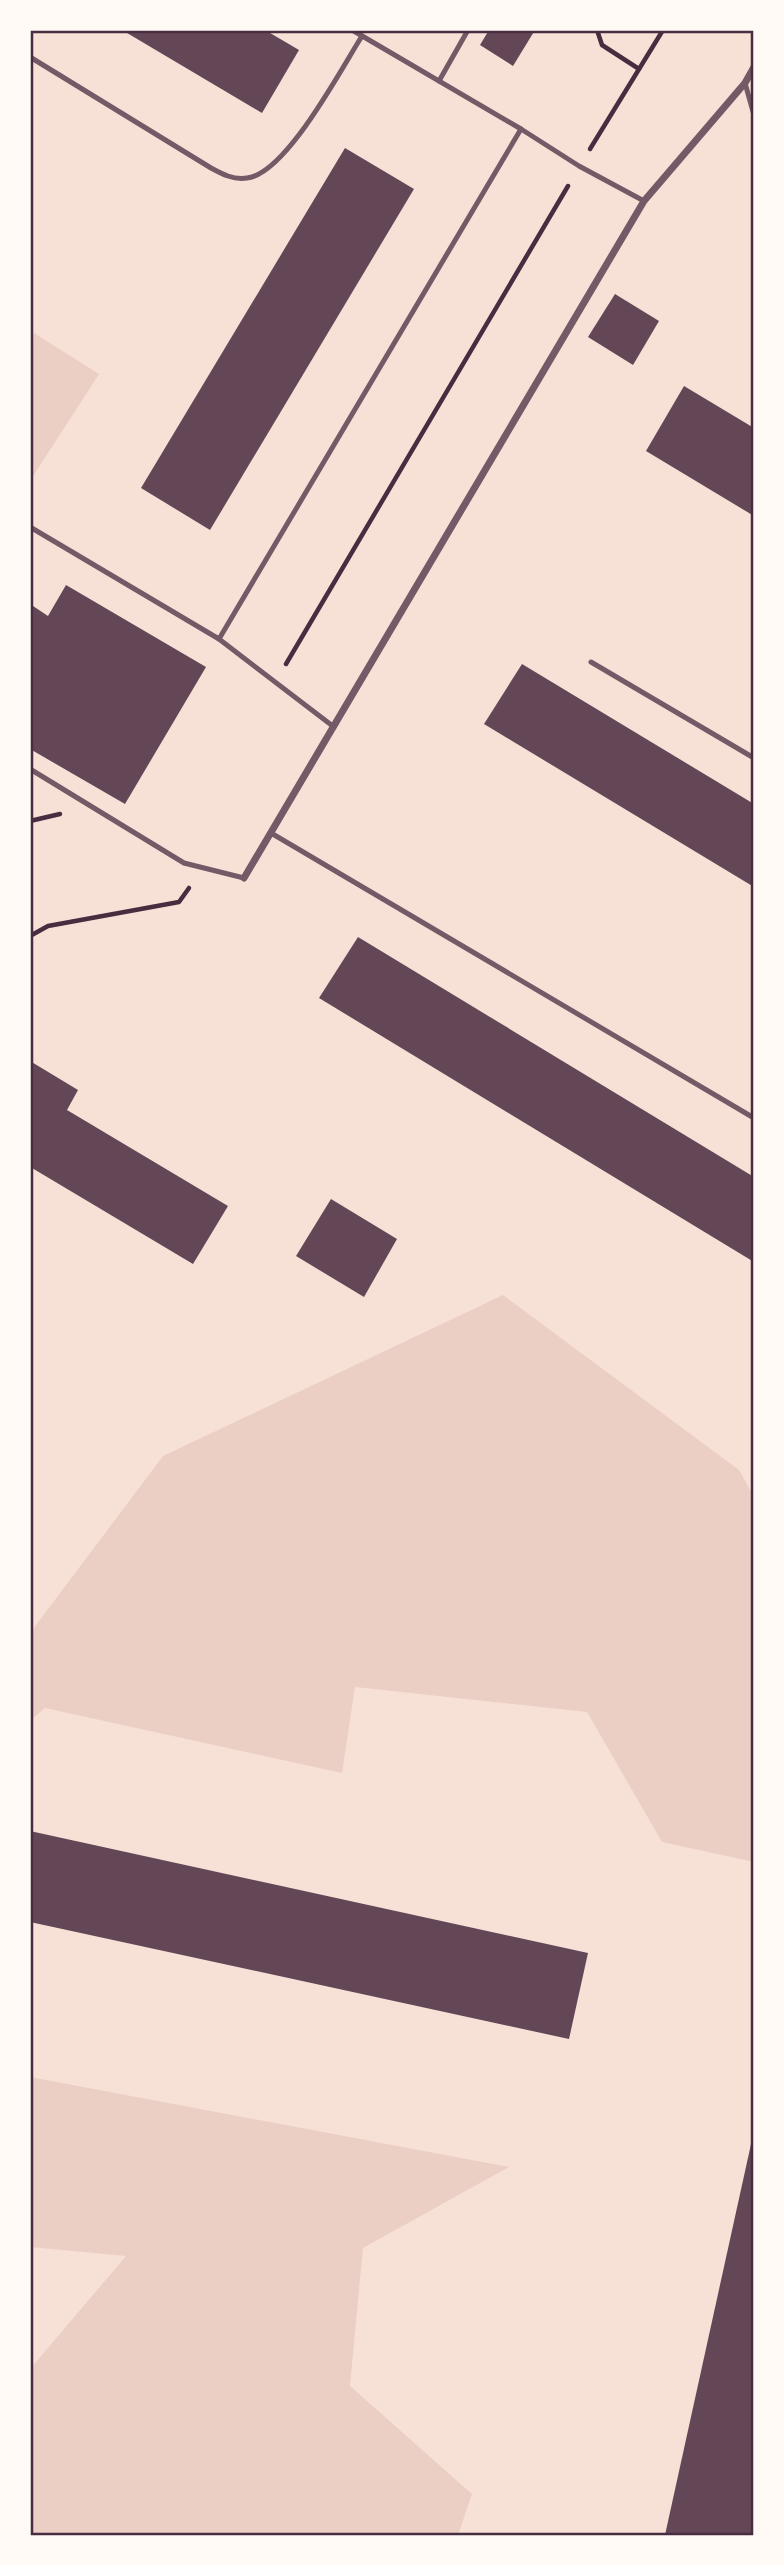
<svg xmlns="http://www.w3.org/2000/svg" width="784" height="2565" font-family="'Alegreya Sans',sans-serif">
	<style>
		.green { fill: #ebcfc5 }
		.building { fill: #644757 }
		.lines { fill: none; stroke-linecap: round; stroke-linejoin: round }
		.path { stroke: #4a2c40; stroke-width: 4.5 }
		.service { stroke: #755966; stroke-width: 5 }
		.minor { stroke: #755966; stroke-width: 7 }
		.neatline { fill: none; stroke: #4a2c40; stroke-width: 2.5 }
	</style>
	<rect width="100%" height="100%" fill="#f7e1d7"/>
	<g class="green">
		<polygon points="34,333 99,374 30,481 30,339"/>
		<polygon points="503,1295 739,1470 754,1497 754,1862 662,1842 587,1712 355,1687 342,1773 45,1708 30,1721 30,1633 163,1456"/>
		<polygon points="30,2077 509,2167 363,2248 350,2386 472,2494 458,2535 30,2535 30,2369 126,2256 30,2247"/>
	</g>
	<g class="building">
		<polygon points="122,30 265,30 299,50 262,113"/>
		<polygon points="489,30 535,30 513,66 480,45"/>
		<polygon points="345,148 414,189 210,530 141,488"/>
		<polygon points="615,294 659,321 633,365 588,337"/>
		<polygon points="684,386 754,428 754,516 646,451"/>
		<polygon points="66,585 206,667 125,804 30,749 30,604 48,616"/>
		<polygon points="522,664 754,804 754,887 484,724"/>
		<polygon points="358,937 754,1177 754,1262 319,998"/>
		<polygon points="30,1061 78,1090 67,1110 228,1206 193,1264 32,1168 30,1172"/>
		<polygon points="331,1199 397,1239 364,1297 296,1256"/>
		<polygon points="30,1831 588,1953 569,2039 30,1922"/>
		<polygon points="753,2135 754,2526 752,2535 665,2535"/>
	</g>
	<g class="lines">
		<g class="path">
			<polyline points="597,30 602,45 639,69"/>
			<polyline points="590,149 663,30"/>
			<polyline points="286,664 568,186"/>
			<polyline points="30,821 60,814"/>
			<polyline points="30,936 48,926 179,902 189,888"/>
		</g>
		<g class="service">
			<polyline points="352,30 521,129 579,166 644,201"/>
			<path d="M 30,57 L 211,168 C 222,174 233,180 247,178 C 286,174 341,69 362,36"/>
			<polyline points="439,81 468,30"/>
			<polyline points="745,83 754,115"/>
			<polyline points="30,527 219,639 334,727"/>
			<polyline points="219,639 521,129"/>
			<polyline points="591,662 754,758"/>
			<polyline points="30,769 184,863 244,878"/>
			<polyline points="271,833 754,1118"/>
		</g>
		<polyline class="minor" points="244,878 644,201 745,83 754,67"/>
	</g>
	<rect width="784" height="2565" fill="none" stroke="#fffaf5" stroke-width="63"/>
	<rect x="32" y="32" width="720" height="2502" class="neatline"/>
</svg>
